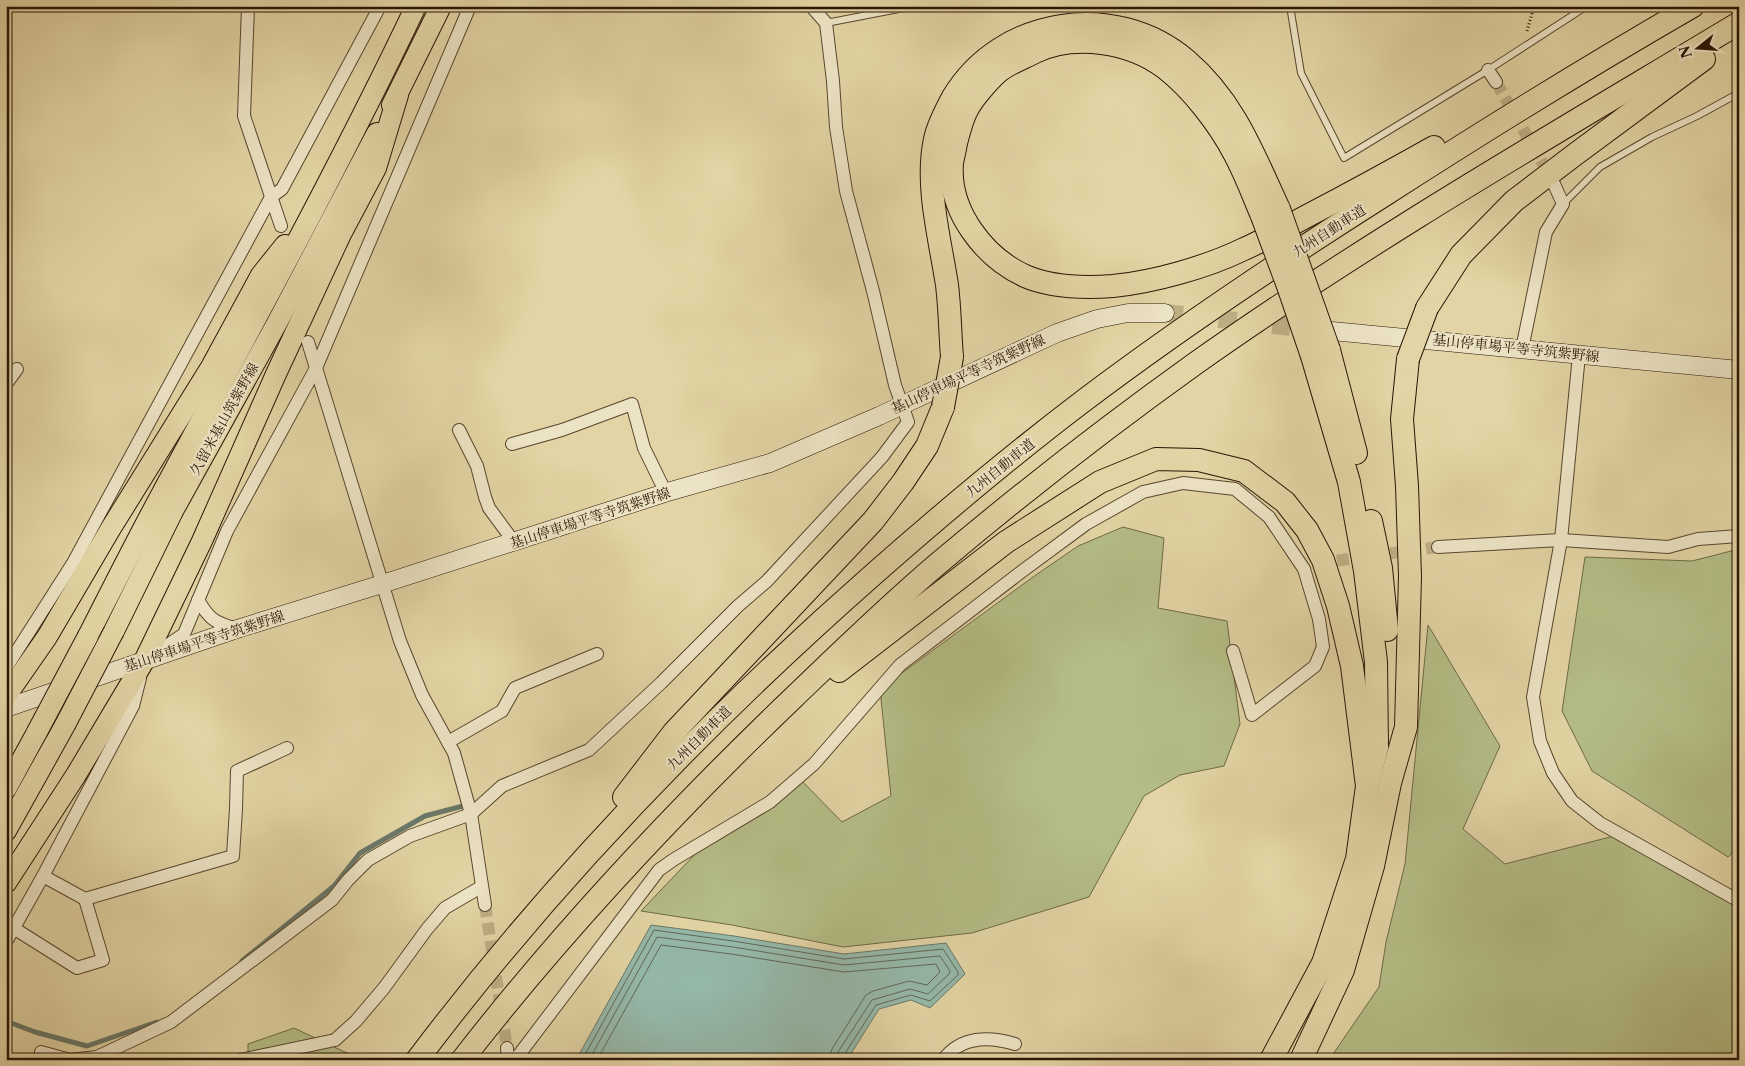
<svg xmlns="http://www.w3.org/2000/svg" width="1745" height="1066" font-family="'Libre Caslon Text','Noto Serif JP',serif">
<rect width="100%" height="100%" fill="#e2d4a4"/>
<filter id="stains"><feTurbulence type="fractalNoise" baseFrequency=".004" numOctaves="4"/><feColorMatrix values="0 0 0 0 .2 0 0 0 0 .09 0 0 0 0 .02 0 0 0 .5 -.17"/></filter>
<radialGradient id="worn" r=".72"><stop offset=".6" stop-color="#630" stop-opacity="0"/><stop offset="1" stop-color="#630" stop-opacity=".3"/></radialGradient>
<g fill="#b4bc85" stroke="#6f6945">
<path d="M1123,527L1164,538L1158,608L1227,621L1240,724L1224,766L1180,775L1144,796L1089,897L972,933L843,947L732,925L641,911L700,849L801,780L842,822L891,796L880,689L1033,577L1078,546Z"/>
<path d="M1739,549V847L1728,857L1592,771L1562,711L1585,557L1692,561Z"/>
<path d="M1428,625L1500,746L1463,829L1505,864L1614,836L1739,908V1060H1329L1379,987L1386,942L1405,864Z"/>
<path d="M294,1028L349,1054L346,1060H248V1044Z"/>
</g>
<path fill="#95b8a9" stroke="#6a7767" d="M651,925L734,936L844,954L946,943L965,974L930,1008L911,1000L879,1009L847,1060H576Z"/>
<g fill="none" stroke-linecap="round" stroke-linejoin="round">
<g stroke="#606757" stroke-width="1">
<path d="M582,1060L654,930L733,941L844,959L943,949L958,972V975L930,1001L911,995L876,1005L844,1055L843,1060"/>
<path d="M589,1060L657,937L733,947L844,965L940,956L950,971L949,974L928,994L910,989L872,1000L838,1052L837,1060"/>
<path d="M597,1060L661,945L731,954L844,972L936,964L940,972L927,985L909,981L873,991L866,995L832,1049L829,1060"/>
</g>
<g stroke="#6a7767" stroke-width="5">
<path d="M242,961L334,886L360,853L425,816L463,806"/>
<path d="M6,1021L35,1032L87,1046L157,1022"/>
</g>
<g stroke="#bdae84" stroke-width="12" stroke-dasharray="12 6" stroke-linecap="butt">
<path d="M1496,82L1551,178"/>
<path d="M1319,563L1438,547"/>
<path d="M485,905L507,1048"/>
</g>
<path stroke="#bdae84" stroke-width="18" stroke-dasharray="18 9" stroke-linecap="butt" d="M1165,313L1293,327"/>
<defs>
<g id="lane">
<path d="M1290,6L1301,73L1344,158L1488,70L1587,6"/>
<path d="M826,23L914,6"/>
<path d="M1563,204L1600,167L1652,137L1697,116L1739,93"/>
</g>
<g id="street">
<path d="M248,6L244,116L281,226"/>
<path d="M1488,70L1496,82"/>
<path d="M308,342L400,641L422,695L454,753L471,814L485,905"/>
<path d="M1522,349L1546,232L1563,204L1554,184"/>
<path d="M1579,355L1561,540L1533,697L1540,741L1553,773L1572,801L1600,823L1739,901"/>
<path d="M6,384L17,369"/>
<path d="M459,430L477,466L485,497L489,508L514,542"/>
<path d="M512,444L562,430L632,404L644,448L666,493"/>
<path d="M1438,547L1561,540L1668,547L1698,539L1739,536"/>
<path d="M198,600C210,620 214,622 237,629"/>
<path d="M159,651L184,634L227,531L316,368L470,6"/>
<path d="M6,668L73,563L271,197L282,189L380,6"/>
<path d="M448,742L502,711L515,688L597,654"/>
<path d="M43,876L85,899L233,856L236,809L237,771L287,748"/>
<path d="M15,929L77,968L103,960L85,899"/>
<path d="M6,942L43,876L133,706L140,678"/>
<path d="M507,1048L508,1060"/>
<path d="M41,1052L70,1060"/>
<path d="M70,1060L97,1057L171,1022L332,900L348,880L368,860L410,836L471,814L502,786L589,750L661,683L738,606L767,581L882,457L908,422L895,385L873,291L846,191L836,127L833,81L826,23L811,6"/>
<path d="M240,1060L335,1040L356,1021L384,988L427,929L445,908L481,887"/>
<path d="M515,1060L659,870L673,860L770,802L814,764L900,665L1021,572L1086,524L1143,492L1183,483L1235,489L1269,517L1304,569L1319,619L1323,647L1315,666L1252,715L1233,651"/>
<path d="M943,1060C961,1036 989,1036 1015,1044"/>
</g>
<g id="secondary">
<path d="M1311,329L1739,370"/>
<path d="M6,708L237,629L382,584L671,491L770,463L879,416L1057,333L1097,319L1128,313H1165"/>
</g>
<g id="primary">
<path d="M392,105L441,6"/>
<path d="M114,631L173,511L277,323L377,133"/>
<path d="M88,636C112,589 136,541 161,495C248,333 337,172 416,6"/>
<path d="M6,696L47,637L111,528L211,367L261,275L285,245"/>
<path d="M6,789L37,732"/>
<path d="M6,831L65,725"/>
<path d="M6,883L76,775L144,661L202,541L276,374L341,234L376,168L398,95"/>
</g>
<g id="highway">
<path d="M1262,216C1253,195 1245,173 1234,153C1219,124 1191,88 1165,68C1130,42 1075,33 1035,52C1024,58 1009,63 998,72C989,80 974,97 968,108C962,118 959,132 956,143C955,150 953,157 952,163C948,211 984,257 1025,276C1052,288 1085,288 1113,286C1154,282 1207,267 1244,249C1267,239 1288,226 1309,215C1351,193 1393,170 1434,147"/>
<path d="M1427,308L1461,255L1514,201L1573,156L1704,59"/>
<path d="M1329,350L1356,453"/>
<path d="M952,357C950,333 950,309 947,285C940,239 925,185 935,139C938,125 946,110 953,97C1001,17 1115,0 1186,60C1234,101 1253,153 1279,209"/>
<path d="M1371,521L1381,568L1387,630"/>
<path d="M839,671L1006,542L1100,482L1156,459L1199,460L1244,471L1285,502L1307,530L1323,560L1338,606L1352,666L1367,786"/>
<path d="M624,797L674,732L873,521L903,482L927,446L943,407"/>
<path d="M417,1060C552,881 708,720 875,573C942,514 1011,456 1082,402C1180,328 1282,260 1386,194C1487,129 1589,66 1693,6"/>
<path d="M462,1060C563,930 675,811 793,698C841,652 889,605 940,562C1022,493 1108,426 1196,363C1370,240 1556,133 1739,23"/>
<path d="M1271,1060L1323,963L1357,859L1367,786L1377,748L1376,662L1365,571L1349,482L1312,356"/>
<path d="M1301,1060L1343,970L1373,866L1390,783L1406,727L1410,576L1407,486L1402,419L1408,359"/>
</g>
</defs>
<use href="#lane" stroke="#58462d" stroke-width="8"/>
<use href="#street" stroke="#58462d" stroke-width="14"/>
<use href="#secondary" stroke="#2a1605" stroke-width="19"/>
<use href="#primary" stroke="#2a1605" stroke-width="22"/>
<use href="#highway" stroke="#2a1605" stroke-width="24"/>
<path stroke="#2a1605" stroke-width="3" stroke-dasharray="1 2.5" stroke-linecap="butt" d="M1527,31L1534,6"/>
<use href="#lane" stroke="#ece3c4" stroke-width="6"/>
<use href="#street" stroke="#ece3c4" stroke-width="12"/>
<use href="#secondary" stroke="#ece3c4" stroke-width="18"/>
<use href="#primary" stroke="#e2d4a4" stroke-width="20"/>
<use href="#highway" stroke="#e2d4a4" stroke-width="22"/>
<defs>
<g id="primary-bridge">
<path d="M65,725L114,631"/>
<path d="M37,732L88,636"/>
</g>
<g id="highway-bridge">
<path d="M1279,209L1329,350"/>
<path d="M1262,216L1288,286L1312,356"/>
<path d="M1408,359L1427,308"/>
<path d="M943,407L952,357"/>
</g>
</defs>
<use href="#primary-bridge" stroke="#2a1605" stroke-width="22" stroke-linecap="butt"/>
<use href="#highway-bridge" stroke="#2a1605" stroke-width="24" stroke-linecap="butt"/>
<use href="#primary-bridge" stroke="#e2d4a4" stroke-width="20"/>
<use href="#highway-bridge" stroke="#e2d4a4" stroke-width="22"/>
</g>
<g text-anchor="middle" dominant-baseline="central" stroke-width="4" stroke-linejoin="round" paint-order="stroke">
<g font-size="14" fill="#2a1605" stroke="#ece3c4">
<text transform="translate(1329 231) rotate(-33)">九州自動車道</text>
<text transform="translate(1516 348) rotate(6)">基山停車場平等寺筑紫野線</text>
<text transform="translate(968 374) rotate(-25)">基山停車場平等寺筑紫野線</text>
<text transform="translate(224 419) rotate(-61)">久留米基山筑紫野線</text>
<text transform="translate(1000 468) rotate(-39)">九州自動車道</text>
<text transform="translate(590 518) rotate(-18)">基山停車場平等寺筑紫野線</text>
<text transform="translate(204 641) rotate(-18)">基山停車場平等寺筑紫野線</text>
<text transform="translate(699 738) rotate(-45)">九州自動車道</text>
</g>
</g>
<rect width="1745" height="1066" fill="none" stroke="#e2d4a4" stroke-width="25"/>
<rect x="8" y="8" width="1730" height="1051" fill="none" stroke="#2a1605" stroke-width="2.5"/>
<rect x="12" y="12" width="1720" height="1041" fill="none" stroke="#2a1605"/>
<g transform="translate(1698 48) rotate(253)" stroke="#ece3c4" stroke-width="4" paint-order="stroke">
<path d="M0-4L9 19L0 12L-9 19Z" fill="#2a1605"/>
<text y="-8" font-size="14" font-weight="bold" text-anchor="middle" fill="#2a1605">N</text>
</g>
<rect width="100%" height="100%" filter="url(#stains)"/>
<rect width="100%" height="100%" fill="url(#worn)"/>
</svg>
